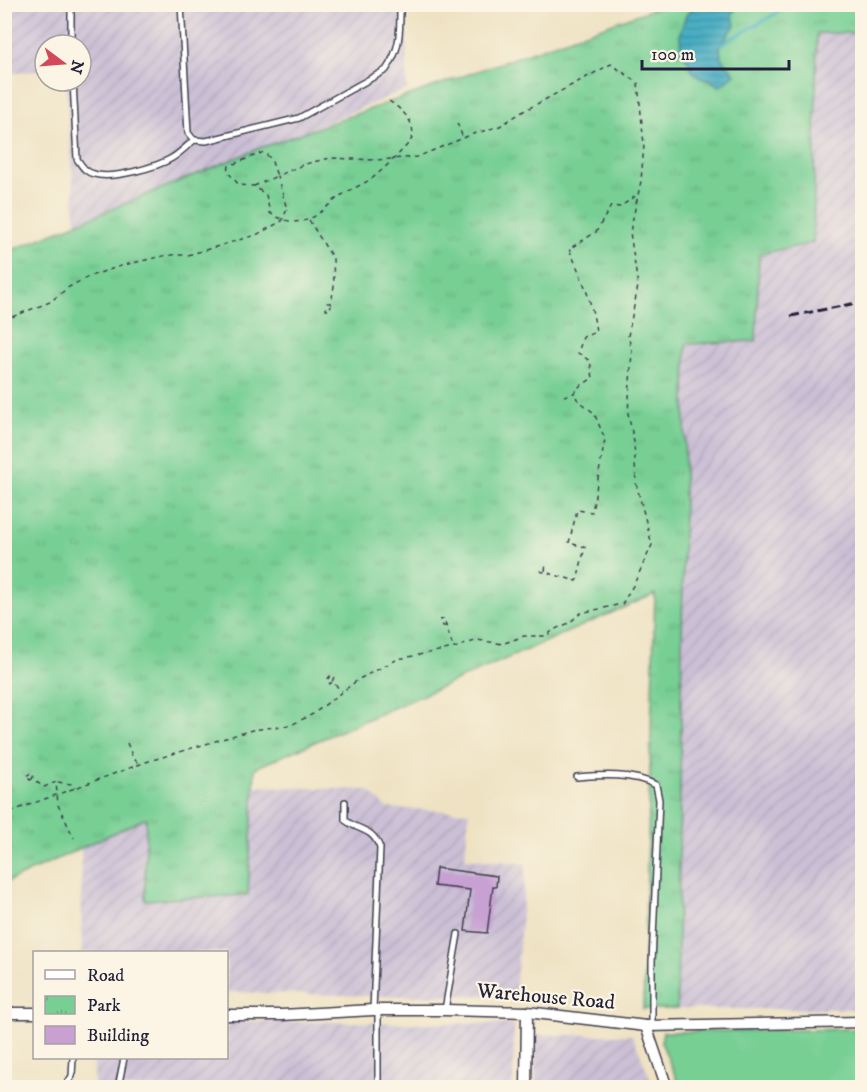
<svg xmlns="http://www.w3.org/2000/svg" width="867" height="1092" font-family="'IM FELL DW Pica',serif">
<defs>
<pattern id="industrial-furrows" width="10" height="10" patternUnits="userSpaceOnUse" patternTransform="scale(1.5)"><rect width="10" height="10" fill="#cbbfd5"/><path d="M-1 1l2-2M0 10L10 0M9 11l2-2" fill="none" stroke="#aea4b8"/></pattern>
<pattern id="park-tufts" width="24" height="20" patternUnits="userSpaceOnUse" patternTransform="scale(1.5)"><rect width="24" height="20" fill="#77cf94"/><path d="M3 7l-1-3M5 7V3M7 7l1-3M15 17l-1-3M17 17v-4M19 17l1-3" fill="none" stroke="#67b180"/></pattern>
<pattern id="water-rules" width="6" height="5" patternUnits="userSpaceOnUse" patternTransform="scale(1.5)"><rect width="6" height="5" fill="#43acc2"/><path d="M0 2.5h6" fill="none" stroke="#388c9f"/></pattern>
</defs>
<rect width="100%" height="100%" fill="#fcf5e5"/>
<filter id="ink" filterUnits="userSpaceOnUse"><feTurbulence type="fractalNoise" baseFrequency=".0167" numOctaves="2"/><feDisplacementMap in="SourceGraphic" scale="12" xChannelSelector="R" yChannelSelector="G"/><feConvolveMatrix kernelMatrix="1 2 1 2 8 2 1 2 1" color-interpolation-filters="sRGB"/></filter>
<filter id="wash" filterUnits="userSpaceOnUse"><feTurbulence type="fractalNoise" baseFrequency=".008" numOctaves="4" result="noise"/><feDisplacementMap in="SourceGraphic" scale="24" xChannelSelector="R" yChannelSelector="G"/><feGaussianBlur stdDeviation="1.35" result="paint"/><feColorMatrix in="noise" values="0 0 0 0 0 0 0 0 0 0 0 0 0 0 0 0 0 1.4 0 .05"/><feComposite in="paint" operator="in"/></filter>
<g filter="url(#wash)">
<rect width="100%" height="100%" fill="#eee2c2"/>
<g fill="url(#industrial-furrows)">
<path d="M4,5H407V89L76,226L66,81H81V45H45V70L5,74Z"/>
<path d="M817,33H862V1009H677L686,344L756,341L759,253L813,243Z"/>
<path d="M254,786L368,790L387,808L469,812L465,858L526,864L515,995L378,996L227,992L226,952H82L81,848L146,818L145,900L248,896Z"/>
<path d="M227,1021L514,1024L513,1087L94,1088V1058H226Z"/>
<path d="M536,1035H632L654,1087H535Z"/>
</g>
<path fill="#77cf94" stroke="#4c7868" stroke-width="1.5" d="M862,1029V1087H680L661,1042L663,1032Z"/>
<path fill="url(#park-tufts)" stroke="#4c7868" stroke-width="1.5" d="M664,5H862V33H817L813,243L759,254L756,341L686,344L677,1009H643L655,594L255,768L248,895L145,900L146,818L5,883V253L260,148Z"/>
<path fill="url(#water-rules)" stroke="#32677e" stroke-width="1.5" d="M697,5H730L735,10L732,14L735,25L720,47L721,58L735,74L720,86L708,79L700,78L692,71L689,62L681,52L680,33L686,15Z"/>
<g fill="none" stroke-linecap="round" stroke-linejoin="round">
<path stroke="#43acc2" stroke-width="3" d="M722,44L793,4"/>
</g>
<g id="blocks">
<path fill="#c8a1d2" d="M436,868L497,876L496,887H493L487,933L465,931L470,890L434,886Z"/>
</g>
</g>
<g filter="url(#ink)">
<use href="#blocks" fill-opacity="0" stroke="#413f4f" stroke-width="1.5"/>
<g fill="none" stroke-linecap="round" stroke-linejoin="round">
<defs>
<g id="lane">
<path d="M181,4L188,133L194,140"/>
<path d="M71,45V4"/>
<path d="M73,81L77,159C82,166 85,172 94,174C111,180 157,167 172,158C180,153 187,146 194,140L206,141L299,118L386,70C401,49 400,30 400,4"/>
<path d="M577,777C603,775 632,773 656,785L659,800L652,962V1026"/>
<path d="M345,802V820C360,832 372,827 380,848L373,1010"/>
<path d="M445,1010L458,934"/>
<path d="M28,1088L65,1087L72,1076L73,1058"/>
<path d="M118,1088L124,1058"/>
<path d="M378,1088V1010"/>
</g>
<g id="street">
<path d="M4,1013H34"/>
<path d="M226,1015H282L373,1010H445L527,1012L646,1026L862,1022"/>
<path d="M646,1026L667,1088"/>
<path d="M526,1088L527,1012"/>
</g>
</defs>
<use href="#lane" stroke="#413f4f" stroke-width="8"/>
<use href="#street" stroke="#413f4f" stroke-width="13"/>
<g stroke="#413f4f" stroke-width="1.5" stroke-dasharray="4.5 4.5" stroke-linecap="butt">
<path d="M457,123L463,138"/>
<path d="M254,186L277,176L271,159L264,152L229,166L227,171L239,185L254,186L266,195L270,213C281,220 295,225 309,219C321,214 331,202 342,195C351,189 362,185 371,179C377,176 411,143 412,138C416,121 401,109 389,101"/>
<path d="M309,220L333,259L334,286L330,310H326L327,303H331"/>
<path d="M4,320L50,302L69,287L90,276L124,265L168,255H188L256,235L282,221L287,209L277,176L305,164L330,158L376,160L417,157L473,134L500,126L522,112L611,64L638,83L644,145L641,181L630,232L638,286L628,336L632,351L628,413L634,442L636,483L652,545L634,584L622,604L581,613L569,623L553,630L547,636H524L502,644L478,640L454,648L398,659L359,679L313,714L291,725L252,730L146,762L4,814"/>
<path d="M564,396L574,393L577,388L593,378L590,361L578,353L583,337L596,332C592,300 582,278 569,249L596,232L611,206L620,207L637,195"/>
<path d="M540,571L577,581L585,547L569,543L577,510L592,512L605,439L594,413L577,399L575,394"/>
<path d="M545,571L546,563"/>
<path d="M446,626H443L440,620L444,619L453,647"/>
<path d="M332,682L330,684L327,680L331,675L334,677L332,682L342,691"/>
<path d="M127,743L133,758L139,764"/>
<path d="M32,779L30,780L26,776L31,773L34,775L32,779L44,787L56,782L58,805L74,838"/>
<path d="M58,782L71,784L75,788"/>
</g>
<use href="#lane" stroke="#fff" stroke-width="5"/>
<use href="#street" stroke="#fff" stroke-width="10"/>
<path stroke="#22223b" stroke-width="3" stroke-dasharray="9 4.5" stroke-linecap="butt" d="M791,316L862,302"/>
</g>
</g>
<g text-anchor="middle" dominant-baseline="central" stroke-width="4.5" stroke-linejoin="round" paint-order="stroke">
<g font-size="21" fill="#22223b" stroke="#fcf5e5">
<text transform="translate(546 997) rotate(5)">Warehouse Road</text>
</g>
</g>
<rect width="867" height="1092" fill="none" stroke="#fcf5e5" stroke-width="24"/>
<rect x="33" y="951" width="195" height="108" fill="#fcf5e5" stroke="#a5a1a1" stroke-width="1.5"/>
<rect x="45" y="970" width="30" height="9" fill="#ffffff" stroke="#a5a1a1" stroke-width="1.5"/>
<text x="87" y="981" font-size="18" fill="#22223b">Road</text>
<rect x="45" y="996" width="30" height="18" fill="url(#park-tufts)" stroke="#a5a1a1" stroke-width="1.5"/>
<text x="87" y="1011" font-size="18" fill="#22223b">Park</text>
<rect x="45" y="1026" width="30" height="18" fill="#c8a1d2" stroke="#a5a1a1" stroke-width="1.5"/>
<text x="87" y="1041" font-size="18" fill="#22223b">Building</text>
<g transform="translate(63 63) rotate(106)"><circle r="28" fill="#fcf5e5" stroke="#a5a1a1" stroke-width="1.5"/>
<path d="M0-4.5L10 22L0 15L-10 22Z" fill="#d1495b"/>
<text y="-9" font-size="16" font-weight="bold" text-anchor="middle" fill="#22223b">N</text>
</g>
<path d="M642 60v9h147v-9" fill="none" stroke="#22223b" stroke-width="3"/>
<text x="651" y="60" font-size="18" fill="#22223b" stroke="#fcf5e5" stroke-width="4.5" paint-order="stroke">100 m</text>
</svg>
